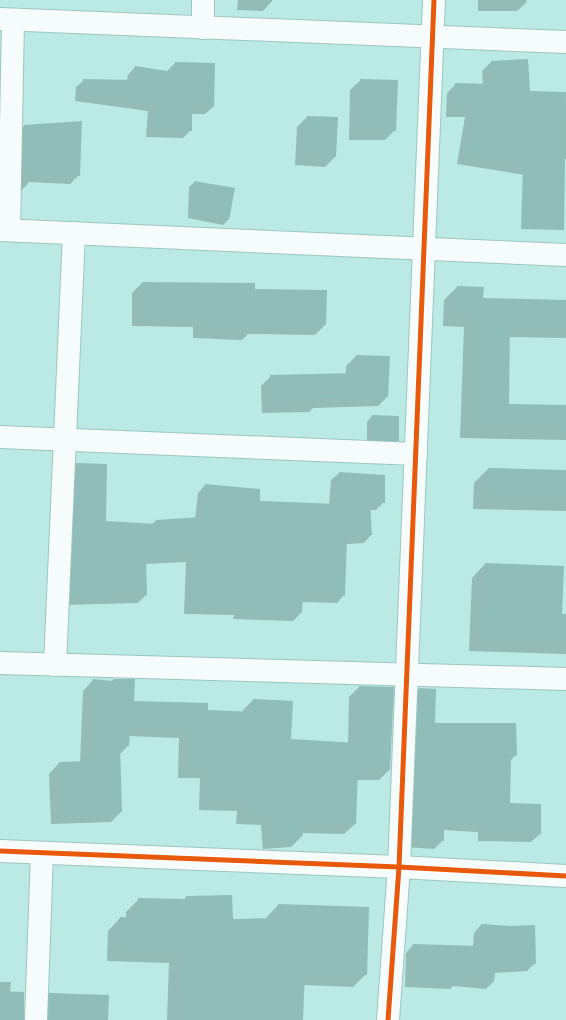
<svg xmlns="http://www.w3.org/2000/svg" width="566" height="1020" font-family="'Public Sans',sans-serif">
<rect width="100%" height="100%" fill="#baeae3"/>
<g fill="#0003">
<path d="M238,0H273L263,11L237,10Z"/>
<path d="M478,0H526L527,2L517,11H478Z"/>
<path d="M527,60L525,175L457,164L465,117H446L447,93L456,84L483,85L482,71L491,62Z"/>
<path d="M175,63L213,107L205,114H191V130L183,138L146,137L148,111L75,101L76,87L84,80L127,81L128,75L135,67L168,72V70Z"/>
<path d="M361,80L395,130L385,140H349L350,90Z"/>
<path d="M566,104V159H554L558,111Z"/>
<path d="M307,117L335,157L325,167L295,165L297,127Z"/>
<path d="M81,122L79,175L70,184L29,182L22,190L14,189L15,135L24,126Z"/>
<path d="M195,182L228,220L223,225L188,218L189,187Z"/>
<path d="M142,283L254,290L325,325L315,335L248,334L242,340L193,338V327L132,326V293Z"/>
<path d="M457,287L482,299L566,301V338L509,337L508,405L566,406V440L460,438L464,327L443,326L444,300Z"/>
<path d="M356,356L387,397L378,406L313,408L309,412L262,413L261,386L271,376L346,375V366Z"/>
<path d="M372,416L398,440L392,446L367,444V422Z"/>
<path d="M77,464L104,522L152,524L156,521L195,519L198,493L205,485L259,501L329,505L331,480L339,473L384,502L376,510H370L371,535L364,543L346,544L344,595L337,603L302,602L301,613L293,621L233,619L234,615L184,614L186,562L145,564L146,595L138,603L63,605L69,472Z"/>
<path d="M488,469L566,471V511L473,509L474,483Z"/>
<path d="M485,564L561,615H566V654L469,651L472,578Z"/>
<path d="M93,680L111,682L113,680L133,702L207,711L243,712V710L253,700L290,740L348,743L349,697L359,687L389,770L379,780H357L355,824L344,834L301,833L302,836L291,847L263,849L261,825L236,824L237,811L199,810L200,778H178L179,738L129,736L128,746L119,755L121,812L111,822L51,824L49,774L59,763L80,762L83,691Z"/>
<path d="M419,689L434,724L516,755L510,761L509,804L540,834L531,842L478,841V832L443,830V840L434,849L405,847L411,698Z"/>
<path d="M231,896L232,920L266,919V918L278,905L366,974L353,987L303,985L302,1020H167L169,963L107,961L108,931L120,918L126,919V912L139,899L183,900L186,897Z"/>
<path d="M481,925L535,963L527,971L494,973L493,982L486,989L453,986L450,989L405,987L406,953L413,945L473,947L474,933Z"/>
<path d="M0,982H11L10,992L23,1020H0Z"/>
<path d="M50,994L107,1020H35V1008Z"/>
</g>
<g fill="#90bdb8">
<path d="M528,59L530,91L566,92L564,230L521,229L523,164L465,155L473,109L454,108L455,83L492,84L491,61Z"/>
<path d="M175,62L215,63L214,107H192V131L154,130L155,103L82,93L83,79L133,80L135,66L174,72Z"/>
<path d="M360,79L398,80L396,131L358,130Z"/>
<path d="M307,116L338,117L336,157L304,155Z"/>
<path d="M82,121L80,176L23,173L24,125Z"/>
<path d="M194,181L235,188L229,220L193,214Z"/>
<path d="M142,282L255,283V289L327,290L326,325L254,324V330L203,328V318L141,316Z"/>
<path d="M457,286L484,287L483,298L566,300V325L510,324L509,404L566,405V428L472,425L476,315L455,314Z"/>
<path d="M356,355L390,356L388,397L319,398V403L271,404L270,375L355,373Z"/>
<path d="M372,415L399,416V441L372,440Z"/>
<path d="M76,463L107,464L106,521L156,524V520L202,517L205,484L260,489V501L336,504L339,472L385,475V503L370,502L372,535L347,537L345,596L303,594L302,613L241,612V608L191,606L193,554L146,558L147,595L70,597Z"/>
<path d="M488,468L566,470V496L487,494Z"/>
<path d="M485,563L564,566L562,614H566V641L481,638Z"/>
<path d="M93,679L113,681V679H135L134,701L208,703V710L252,712L253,699L293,701L291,739L357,743L359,686L394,687L390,770H358L356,824L301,822L303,836L273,839L271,815L246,814L247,801L209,800L210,768H188L189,728L130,726L129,746H120L122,812L61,814L59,762L90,761Z"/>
<path d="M419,688L436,689L435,723H516L517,756L511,755L510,803L541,804V834L486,833V824L444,822V841L413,839Z"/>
<path d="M232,895L233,919L278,918V904L369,907L367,975L305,972L303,1020H179L181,951L119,949L120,917L138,918V898L186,899V896Z"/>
<path d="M481,924L511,926L535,925L536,964L496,966L494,982L459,978V982L412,980L413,944L480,946Z"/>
<path d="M0,991L24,992V1020H0Z"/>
<path d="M49,993L109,995L108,1020H49Z"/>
</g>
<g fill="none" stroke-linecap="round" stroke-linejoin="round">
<defs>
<g id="minor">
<path d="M0,19L566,42"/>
<path d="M203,28V0"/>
<path d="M0,230L566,255"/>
<path d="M9,230L13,20"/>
<path d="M0,437L416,454"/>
<path d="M0,663L566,679"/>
<path d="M55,665L74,233"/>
<path d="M0,851L399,867L566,876"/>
<path d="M36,1020L42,853"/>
<path d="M388,1020L399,867L434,0"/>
</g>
</defs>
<use href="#minor" stroke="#9ec5c0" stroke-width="24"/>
<use href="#minor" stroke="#f5fcfb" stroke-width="22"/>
<defs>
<g id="cycleway">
<path d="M0,851L399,867L566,876"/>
<path d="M388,1020L399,867L434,0"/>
</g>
</defs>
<use href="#cycleway" stroke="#fff" stroke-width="8"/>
<use href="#cycleway" stroke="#e8590c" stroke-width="5"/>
</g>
</svg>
